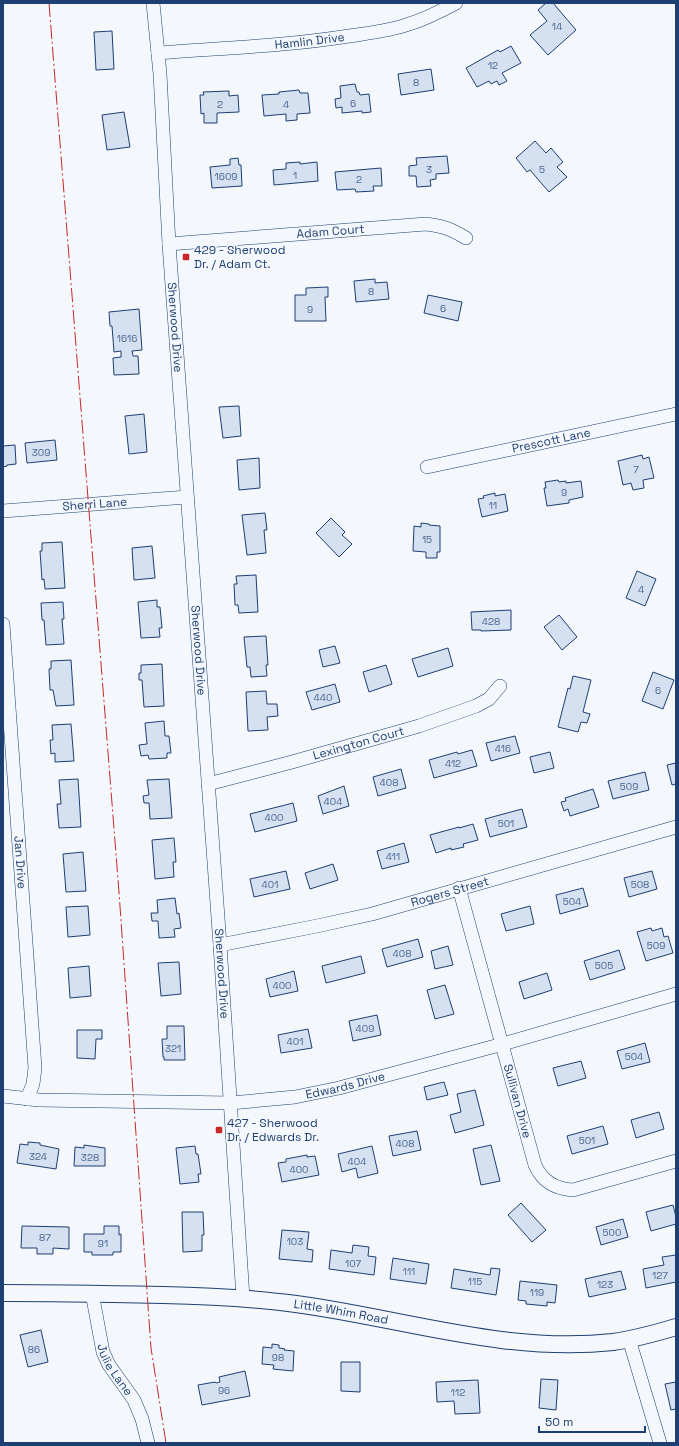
<svg xmlns="http://www.w3.org/2000/svg" width="679" height="1446" font-family="'Space Grotesk',sans-serif">
<rect width="100%" height="100%" fill="#f4f7fb"/>
<g fill="#d5e0f0" stroke="#1d3f73">
<path d="M546,3H553L576,30L548,55L530,35L547,21L538,10Z"/>
<path d="M112,31L114,69L96,70L94,32Z"/>
<path d="M511,46L521,63L502,73L507,81L499,85L497,81L491,84L489,81L477,87L466,68L498,50L500,52Z"/>
<path d="M431,69L434,90L401,95L398,74Z"/>
<path d="M355,84L357,92H359L360,95L369,94L371,112L362,113V111L342,113V107L336,108L335,99L341,98L340,86Z"/>
<path d="M299,90L300,93H308L310,113L297,114V120L286,121V114L264,116L262,95L279,94V92Z"/>
<path d="M229,91V96L238,95L239,112L217,113V123H204V113L201,114L200,95H204L203,92Z"/>
<path d="M124,112L130,147L107,150L102,115Z"/>
<path d="M535,141L546,153L551,148L563,162L557,167L567,177L549,192L530,170L527,172L516,158Z"/>
<path d="M447,156L449,173L436,174V179L430,180L431,186L417,187L416,176H409V166L417,165L416,158Z"/>
<path d="M238,158L239,165H241L242,186L212,188L210,167L230,165V159Z"/>
<path d="M300,162V164L317,162L318,181L274,185L273,170L286,169V163Z"/>
<path d="M381,168L382,186H373L374,191L356,192L355,189L337,190L335,172Z"/>
<path d="M375,279V283L387,282L389,299L356,302L354,281Z"/>
<path d="M328,287V297H325L326,321H295V295H306V288Z"/>
<path d="M428,295L462,302L458,321L424,313Z"/>
<path d="M139,309L142,350L132,351L133,356H138L139,374L114,375L113,358L121,357V351L114,352L112,326H110L109,312Z"/>
<path d="M239,406L241,436L223,438L219,407Z"/>
<path d="M144,414L147,452L129,454L125,416Z"/>
<path d="M55,440L57,460L27,463L25,443Z"/>
<path d="M15,445L16,464L7,465V466L3,467V446Z"/>
<path d="M642,455L643,459L649,457L654,478L643,480L644,488L633,490L631,483L623,485L618,461Z"/>
<path d="M259,458L260,488L239,490L237,460Z"/>
<path d="M558,480L559,482L566,481V483L581,481L583,497L569,500V503L547,506L544,488H546L545,482Z"/>
<path d="M495,493V496L505,494L508,511L482,517L478,499L484,498L483,496Z"/>
<path d="M265,513L267,530H264L266,553L247,555L242,515Z"/>
<path d="M331,518L345,532L342,535L352,544L339,557L316,533Z"/>
<path d="M421,523L429,524V525L440,526V552H437V558H426V552L413,551L414,526L421,527Z"/>
<path d="M62,542L65,588L45,589L44,579L42,580L40,551H42V543Z"/>
<path d="M152,546L155,578L134,580L132,548Z"/>
<path d="M637,571L656,579L645,606L626,598Z"/>
<path d="M256,575L258,612L239,613L238,605H235L234,584H237L236,576Z"/>
<path d="M157,600V607H160L162,628H159L160,637L141,638L138,602Z"/>
<path d="M63,602L64,619H62L64,644L46,645L44,620H42L41,603Z"/>
<path d="M511,610V630L481,631V630H472L471,612Z"/>
<path d="M559,615L577,637L562,650L544,627Z"/>
<path d="M266,636L268,665H266L267,676L251,677L250,667H247L244,637Z"/>
<path d="M335,646L340,663L323,667L319,650Z"/>
<path d="M448,648L453,666L418,677L412,659Z"/>
<path d="M71,660L74,705L56,706L53,690H50L49,669H51V661Z"/>
<path d="M162,664L164,706L144,707L142,680H139V673H141V665Z"/>
<path d="M386,665L392,684L369,692L363,672Z"/>
<path d="M653,672L674,680L663,709L642,701Z"/>
<path d="M573,676L591,680L583,712L590,714L587,723L581,722L578,732L558,727L568,688L570,689Z"/>
<path d="M335,684L340,702L312,710L306,692Z"/>
<path d="M266,691L267,704H277L278,716L267,717L268,730L248,731L246,692Z"/>
<path d="M164,721L165,736H169L171,753H167V758L149,759L148,755L141,756L139,745L147,744L145,723Z"/>
<path d="M71,724L74,761L55,762V753L51,754L50,740H53L52,725Z"/>
<path d="M515,736L520,753L491,761L486,743Z"/>
<path d="M472,750L477,766L434,778L429,760L457,752L458,754Z"/>
<path d="M550,752L554,768L534,773L530,757Z"/>
<path d="M676,763V784L672,785L667,765Z"/>
<path d="M401,769L406,788L378,796L373,777Z"/>
<path d="M645,772L649,790L613,799L608,781Z"/>
<path d="M78,779L81,827L59,828L57,804H61L59,780Z"/>
<path d="M169,779L172,818L150,819L149,803H144L143,796L149,795L147,780Z"/>
<path d="M344,786L349,806L323,814L318,796Z"/>
<path d="M593,789L599,807L570,816L568,809L564,811L561,802L566,801L565,798Z"/>
<path d="M293,803L297,821L255,832L250,814Z"/>
<path d="M522,809L527,827L490,837L485,819Z"/>
<path d="M473,824L478,840L463,844L464,847L451,850V848L436,853L430,835L459,827V828Z"/>
<path d="M174,838L176,862H173L174,877L155,879L152,840Z"/>
<path d="M404,843L409,862L382,869L377,851Z"/>
<path d="M83,852L86,891L66,892L63,854Z"/>
<path d="M333,864L338,880L310,889L305,873Z"/>
<path d="M286,871L290,889L254,897L250,879Z"/>
<path d="M652,871L657,889L629,897L624,878Z"/>
<path d="M583,888L588,906L560,914L556,895Z"/>
<path d="M175,898L177,914L179,913L181,928L174,929L175,937L159,938L158,921H152L151,913H158L157,900Z"/>
<path d="M88,906L90,935L68,937L66,907Z"/>
<path d="M530,906L534,924L506,931L501,914Z"/>
<path d="M651,928L652,931L662,928L664,937L668,936L673,953L646,961L637,932Z"/>
<path d="M418,939L423,957L387,967L382,949Z"/>
<path d="M448,946L453,965L435,969L431,951Z"/>
<path d="M619,950L625,969L590,980L584,961Z"/>
<path d="M361,956L365,973L326,983L322,966Z"/>
<path d="M179,962L181,994L161,996L158,963Z"/>
<path d="M89,966L91,996L70,998L68,968Z"/>
<path d="M294,971L298,991L270,997L266,979Z"/>
<path d="M547,973L552,990L524,999L519,982Z"/>
<path d="M445,985L454,1014L435,1019L427,990Z"/>
<path d="M377,1015L381,1035L353,1041L349,1021Z"/>
<path d="M167,1026H184L185,1060H164V1057H163L162,1039H167Z"/>
<path d="M308,1029L312,1048L281,1053L278,1035Z"/>
<path d="M77,1030H102V1039H96L95,1059L77,1058Z"/>
<path d="M645,1043L650,1062L622,1069L617,1051Z"/>
<path d="M581,1061L586,1078L558,1086L553,1068Z"/>
<path d="M444,1082L448,1095L427,1100L424,1087Z"/>
<path d="M475,1090L484,1125L455,1133L450,1115L461,1112L457,1094Z"/>
<path d="M659,1112L664,1129L636,1138L631,1120Z"/>
<path d="M603,1126L608,1144L572,1154L567,1136Z"/>
<path d="M417,1131L421,1150L393,1156L389,1136Z"/>
<path d="M28,1142L40,1143V1145L59,1149L56,1169L17,1163L20,1144L28,1145Z"/>
<path d="M84,1145L105,1148V1166H74L75,1147L84,1148Z"/>
<path d="M491,1145L500,1181L481,1185L473,1149Z"/>
<path d="M195,1146L196,1154H198L201,1174H198L199,1182L180,1184L176,1148Z"/>
<path d="M372,1146L378,1173L358,1178L356,1168L342,1172L338,1154Z"/>
<path d="M307,1155V1157L315,1156L319,1175L282,1182L278,1163L286,1162V1159Z"/>
<path d="M521,1203L546,1230L532,1242L508,1215Z"/>
<path d="M673,1205L676,1217V1224L651,1231L646,1212Z"/>
<path d="M182,1212H203L204,1235H202V1251L183,1252Z"/>
<path d="M623,1219L628,1237L601,1245L596,1227Z"/>
<path d="M22,1226L69,1227V1249L53,1248V1254H37V1248H21Z"/>
<path d="M104,1226H119V1235L121,1234V1252H113V1255H92V1252H84V1234H104Z"/>
<path d="M282,1230L309,1232L307,1249L313,1250L312,1262L279,1259Z"/>
<path d="M353,1245L369,1247L368,1256L376,1257L374,1275L329,1269L331,1250L352,1253Z"/>
<path d="M676,1255V1282L646,1288L643,1269L664,1265L662,1257Z"/>
<path d="M393,1258L429,1264L426,1284L390,1279Z"/>
<path d="M491,1268L500,1269L496,1295L451,1288L454,1269L490,1275Z"/>
<path d="M621,1271L626,1289L589,1297L585,1279Z"/>
<path d="M520,1281L557,1285L555,1303L547,1302V1306L526,1304V1301L518,1300Z"/>
<path d="M41,1330L48,1362L28,1367L20,1335Z"/>
<path d="M272,1344L279,1345V1348L285,1349L284,1350L294,1351L293,1371L273,1369L274,1365L262,1364L263,1347L272,1348Z"/>
<path d="M341,1362H360V1392L341,1391Z"/>
<path d="M245,1371L250,1396L202,1405L198,1385L215,1382L216,1383L220,1382L219,1377Z"/>
<path d="M541,1379L558,1380L556,1410L539,1408Z"/>
<path d="M478,1380L480,1413L455,1414L454,1401L437,1402L436,1382Z"/>
<path d="M676,1382V1409L671,1410L665,1384Z"/>
</g>
<g fill="none" stroke-linecap="round" stroke-linejoin="round">
<defs>
<g id="minor">
<path id="s1" d="M153,3L160,74L169,244L220,945L243,1298"/>
<path id="s2" d="M158,53C222,48 286,46 349,36C369,33 390,31 409,24C426,19 441,11 456,3"/>
<path id="s3" d="M169,244L426,224C443,226 451,229 466,238"/>
<path id="s4" d="M427,467L676,414"/>
<path id="s5" d="M3,511L187,497"/>
<path id="s6" d="M3,624L35,1068L33,1084L27,1099"/>
<path id="s7" d="M208,784L292,762L419,726L476,706L489,699L500,686"/>
<path id="s8" d="M459,888L535,1165C542,1181 555,1189 573,1190L676,1161"/>
<path id="s9" d="M220,945L317,926L372,914L676,827"/>
<path id="s10" d="M3,1096L39,1100L231,1103L295,1097L339,1088L503,1044L676,994"/>
<path id="s11" d="M92,1293L103,1352L109,1365L134,1400L142,1419L148,1443"/>
<path d="M629,1339L660,1443"/>
</g>
<g id="tertiary">
<path id="s12" d="M3,1293C56,1293 110,1294 163,1295C208,1296 252,1298 296,1304C401,1318 506,1354 613,1342C634,1339 656,1333 676,1327"/>
</g>
</defs>
<use href="#minor" stroke="#1d3f73" stroke-width="14"/>
<use href="#tertiary" stroke="#1d3f73" stroke-width="18"/>
<use href="#minor" stroke="#f4f7fb" stroke-width="13"/>
<use href="#tertiary" stroke="#f4f7fb" stroke-width="16"/>
<path stroke="#c62828" stroke-width="1" stroke-dasharray="14 3 2 3" stroke-linecap="butt" d="M49,3L119,892L151,1348L166,1443"/>
</g>
<g fill="#c62828" stroke="#f4f7fb" stroke-width="1.5">
<rect x="182" y="253" width="8" height="8" rx="2"/>
<rect x="215" y="1126" width="8" height="8" rx="2"/>
</g>
<g text-anchor="middle" dominant-baseline="central" stroke-width="3" stroke-linejoin="round" paint-order="stroke">
<g font-size="10" fill="#4b6792">
<text x="557" y="26">14</text>
<text x="493" y="65">12</text>
<text x="416" y="82">8</text>
<text x="353" y="103">6</text>
<text x="220" y="104">2</text>
<text x="286" y="104">4</text>
<text x="429" y="169">3</text>
<text x="542" y="169">5</text>
<text x="295" y="175">1</text>
<text x="226" y="176">1609</text>
<text x="359" y="179">2</text>
<text x="371" y="291">8</text>
<text x="443" y="308">6</text>
<text x="310" y="309">9</text>
<text x="127" y="338">1616</text>
<text x="41" y="452">309</text>
<text x="636" y="469">7</text>
<text x="564" y="492">9</text>
<text x="493" y="505">11</text>
<text x="427" y="539">15</text>
<text x="641" y="589">4</text>
<text x="491" y="621">428</text>
<text x="658" y="690">6</text>
<text x="323" y="697">440</text>
<text x="503" y="748">416</text>
<text x="453" y="763">412</text>
<text x="389" y="782">408</text>
<text x="629" y="786">509</text>
<text x="333" y="801">404</text>
<text x="274" y="817">400</text>
<text x="506" y="823">501</text>
<text x="393" y="856">411</text>
<text x="270" y="884">401</text>
<text x="640" y="884">508</text>
<text x="572" y="901">504</text>
<text x="656" y="945">509</text>
<text x="402" y="953">408</text>
<text x="604" y="965">505</text>
<text x="282" y="985">400</text>
<text x="365" y="1028">409</text>
<text x="295" y="1041">401</text>
<text x="173" y="1048">321</text>
<text x="634" y="1056">504</text>
<text x="587" y="1140">501</text>
<text x="405" y="1143">408</text>
<text x="38" y="1156">324</text>
<text x="90" y="1157">328</text>
<text x="357" y="1161">404</text>
<text x="299" y="1169">400</text>
<text x="612" y="1232">500</text>
<text x="45" y="1237">87</text>
<text x="295" y="1241">103</text>
<text x="103" y="1243">91</text>
<text x="353" y="1263">107</text>
<text x="409" y="1271">111</text>
<text x="660" y="1275">127</text>
<text x="475" y="1281">115</text>
<text x="605" y="1284">123</text>
<text x="537" y="1292">119</text>
<text x="34" y="1349">86</text>
<text x="278" y="1357">98</text>
<text x="224" y="1390">96</text>
<text x="458" y="1392">112</text>
</g>
<g font-size="12" fill="#1d3f73" stroke="#f4f7fb">
<text stroke="none"><textPath href="#s2" startOffset="152">Hamlin Drive</textPath></text>
<text stroke="none"><textPath href="#s3" startOffset="162">Adam Court</textPath></text>
<text stroke="none"><textPath href="#s1" startOffset="325">Sherwood Drive</textPath></text>
<text stroke="none"><textPath href="#s4" startOffset="127">Prescott Lane</textPath></text>
<text stroke="none"><textPath href="#s5" startOffset="92">Sherri Lane</textPath></text>
<text stroke="none"><textPath href="#s1" startOffset="649">Sherwood Drive</textPath></text>
<text stroke="none"><textPath href="#s7" startOffset="156">Lexington Court</textPath></text>
<text stroke="none"><textPath href="#s6" startOffset="239">Jan Drive</textPath></text>
<text stroke="none"><textPath href="#s9" startOffset="236">Rogers Street</textPath></text>
<text stroke="none"><textPath href="#s1" startOffset="973">Sherwood Drive</textPath></text>
<text stroke="none"><textPath href="#s10" startOffset="344">Edwards Drive</textPath></text>
<text stroke="none"><textPath href="#s8" startOffset="221">Sullivan Drive</textPath></text>
<text stroke="none"><textPath href="#s12" startOffset="339">Little Whim Road</textPath></text>
<text stroke="none"><textPath href="#s11" startOffset="81">Julie Lane</textPath></text>
</g>
<g font-size="12" fill="#1d3f73" stroke="#f4f7fb" text-anchor="start">
<text x="194" y="250">429 - Sherwood<tspan x="194" dy="14">Dr. / Adam Ct.</tspan></text>
<text x="227" y="1123">427 - Sherwood<tspan x="227" dy="14">Dr. / Edwards Dr.</tspan></text>
</g>
</g>
<rect width="679" height="1446" fill="none" stroke="#1d3f73" stroke-width="8"/>
<path d="M539 1426v6h106v-6" fill="none" stroke="#1d3f73" stroke-width="2"/>
<text x="545" y="1426" font-size="12" fill="#1d3f73" stroke="#f4f7fb" stroke-width="3" paint-order="stroke">50 m</text>
</svg>
